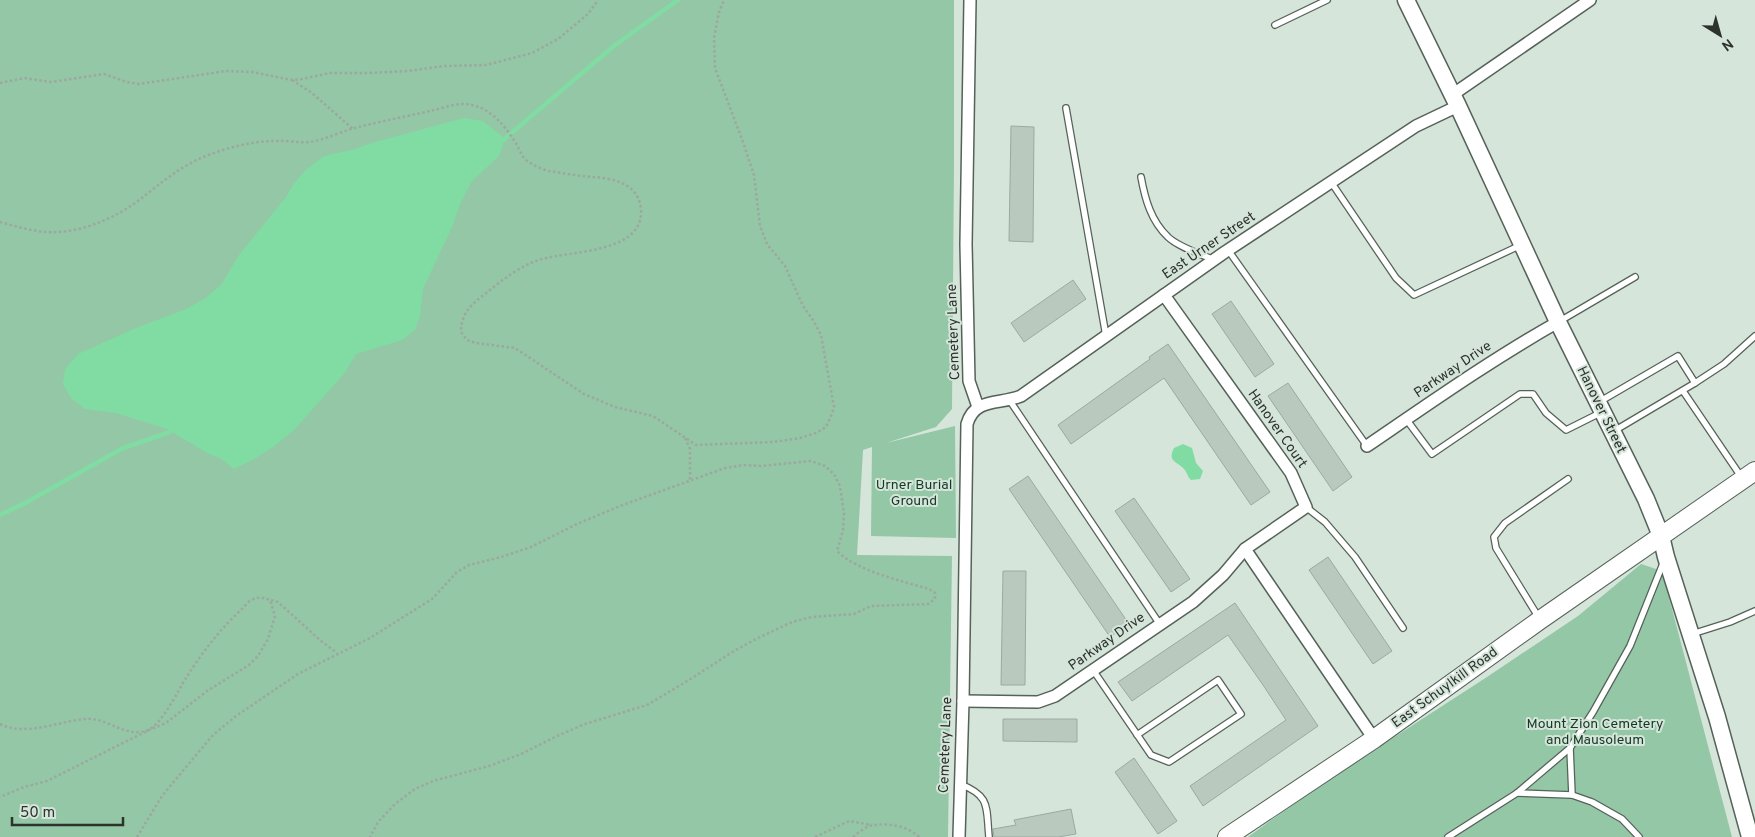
<svg xmlns="http://www.w3.org/2000/svg" width="1755" height="837" font-family="Overpass,sans-serif">
<rect width="100%" height="100%" fill="#d5e5da"/>
<g fill="#93c7a5">
<path d="M0,0H954V165L952,409L936,427L886,443L955,426L956,538L871,536L872,447L863,450L857,555L952,556L948,837H0Z"/>
<path d="M1641,564L1662,571L1732,837H1248L1311,791L1487,677L1578,616Z"/>
</g>
<g fill="#81dca3">
<path d="M464,118L483,121L505,139L499,156L472,181L460,204L452,227L423,289L420,316L415,330L402,340L356,354L344,374L294,430L273,447L254,459L234,469L220,458L209,454L167,429L116,413L85,409L71,398L63,384L65,369L78,354L136,328L186,309L204,299L221,285L239,255L286,197L295,182L307,169L324,156L352,150L375,142Z"/>
<path d="M1183,444L1192,448L1196,463L1203,471L1200,479L1191,480C1187,476 1187,472 1184,469C1177,461 1167,462 1174,448Z"/>
</g>
<g fill="none" stroke-linecap="round" stroke-linejoin="round">
<g stroke="#81dca3" stroke-width="4.5">
<path d="M502,141L615,45L678,0"/>
<path d="M0,515L27,502L123,448L170,432L174,429"/>
</g>
</g>
<g fill="#bac9be" stroke="#9baaa0">
<path d="M1011,126L1034,127L1033,242L1009,241Z"/>
<path d="M1073,280L1086,299L1024,342L1011,323Z"/>
<path d="M1231,301L1274,364L1255,377L1212,314Z"/>
<path d="M1168,344L1270,492L1251,505L1164,378L1071,444L1058,425L1150,359L1149,357Z"/>
<path d="M1288,383L1352,477L1333,491L1268,396Z"/>
<path d="M1028,476L1129,624L1110,637L1009,489Z"/>
<path d="M1134,498L1190,579L1171,592L1115,511Z"/>
<path d="M1328,557L1392,651L1373,664L1309,570Z"/>
<path d="M1003,571H1026L1025,685H1001Z"/>
<path d="M1235,603L1318,726L1203,806L1190,786L1286,720L1263,685L1228,635L1132,701L1118,682Z"/>
<path d="M1003,719H1077V742L1003,741Z"/>
<path d="M1134,758L1177,821L1158,834L1115,772Z"/>
<path d="M1071,809L1076,834L1058,837H994L993,829L1016,825L1014,820Z"/>
</g>
<g fill="none" stroke-linecap="round" stroke-linejoin="round">
<defs>
<g id="lane">
<path d="M1275,25L1327,0"/>
<path d="M1066,108L1106,336"/>
<path d="M1141,177C1145,199 1151,221 1168,237C1178,247 1201,254 1214,260"/>
<path d="M1331,182L1396,278L1414,295L1521,245"/>
<path d="M1228,250L1367,446"/>
<path d="M1560,321L1635,277"/>
<path d="M1695,383L1724,364L1755,336"/>
<path d="M1683,391L1742,478"/>
<path d="M1010,401L1159,623"/>
<path d="M1599,402L1678,356L1695,383L1614,431"/>
<path d="M1406,419L1432,454L1520,394H1533L1546,413L1566,430L1600,413"/>
<path d="M1306,507L1325,522L1355,557L1403,628"/>
<path d="M1539,618L1496,548L1494,537L1505,523L1568,479"/>
<path d="M1692,634L1730,622L1755,611"/>
<path d="M1093,670L1151,755L1169,762L1241,714L1218,680L1137,735"/>
<path d="M1570,748L1572,795L1592,802L1622,819L1639,837"/>
<path d="M960,784C991,796 986,807 989,837"/>
<path d="M1517,793L1572,795"/>
<path d="M1448,837L1517,793L1570,748L1593,712L1630,646L1664,561"/>
</g>
<g id="street">
<path d="M970,0L966,244L969,381L978,407"/>
<path d="M1452,95L1590,0"/>
<path d="M1164,295L1291,473L1306,507L1245,549L1374,739"/>
<path d="M1367,446C1430,403 1491,360 1558,322"/>
<path d="M963,701L1038,702L1055,696L1193,602L1223,575L1245,549"/>
<path d="M959,837L963,701L967,424C975,397 999,405 1021,396L1225,252L1416,126L1458,106"/>
</g>
<path id="secondary" d="M1406,0L1458,106L1558,322L1646,499L1661,536L1666,557L1717,717L1750,837"/>
<path id="primary" d="M1227,837L1374,739L1540,620L1755,471"/>
</defs>
<use href="#lane" stroke="#556259" stroke-width="8"/>
<use href="#street" stroke="#556259" stroke-width="14"/>
<use href="#secondary" stroke="#556259" stroke-width="19"/>
<use href="#primary" stroke="#556259" stroke-width="20"/>
<g stroke="#9ca89f" stroke-width="2.5" stroke-dasharray="2.5 2.5" stroke-linecap="butt">
<path d="M292,80L312,93L353,129"/>
<path d="M0,83L24,78L51,82L104,74L127,82L139,84L226,71L252,72L292,80L302,79L330,73H368L408,71L444,66L486,65L532,53L558,39L588,14L598,0"/>
<path d="M0,222C15,226 31,231 47,232C83,234 120,216 147,194C168,177 186,163 211,154C233,146 258,140 282,141C291,141 301,143 310,142C324,140 338,133 351,129C377,122 404,117 430,111C440,109 452,104 463,104C489,104 505,126 517,145C519,149 521,154 524,158C530,164 541,169 549,171C563,173 578,176 592,177C614,178 640,184 641,211C643,253 569,251 542,259C521,265 502,280 485,294C471,305 461,313 461,332L467,340L476,343L515,348L584,394L615,407L653,416L696,445L773,442L800,438L816,433L826,427L832,414L834,407L821,335L813,320L803,306L785,266L767,244L760,226L754,175L743,142L715,68L714,38L719,12L724,0"/>
<path d="M685,438L690,449V481"/>
<path d="M271,600L278,602L321,641L337,653"/>
<path d="M0,724C27,737 58,721 86,719C108,717 125,739 148,730C162,724 178,691 186,678C201,654 220,629 241,610C244,607 248,601 252,600C258,596 264,598 270,600L275,616L268,639L258,656L249,665L207,691L166,723L149,730L47,781L24,787L0,797"/>
<path d="M137,837L162,796L176,779L213,735L236,716L298,674L370,638L432,599L457,572L469,565L501,557L531,547L577,524L620,506L725,468L744,465L761,466L811,461L825,466L834,474L840,486L844,513L843,530L837,551C857,571 902,581 929,589L935,593V599L928,604L871,606L854,614L812,617L792,622L760,637L734,651L689,680L647,705L585,724L557,736L521,754L489,766L433,781L415,789L395,804L378,822L370,837"/>
<path d="M815,837L849,821L872,825"/>
<path d="M853,837C859,832 866,826 874,825C889,823 908,826 919,837"/>
</g>
<use href="#lane" stroke="#fff" stroke-width="5.5"/>
<use href="#street" stroke="#fff" stroke-width="11"/>
<use href="#secondary" stroke="#fff" stroke-width="16"/>
<use href="#primary" stroke="#fff" stroke-width="18"/>
</g>
<g text-anchor="middle" dominant-baseline="central" stroke-width="4" stroke-linejoin="round" paint-order="stroke">
<g font-size="14" fill="#2c322d" stroke="#d5e5da">
<text transform="translate(1209 246) rotate(-34)">East Urner Street</text>
<text transform="translate(954 332) rotate(-92)">Cemetery Lane</text>
<text transform="translate(1453 370) rotate(-34)">Parkway Drive</text>
<text transform="translate(1601 410) rotate(64)">Hanover Street</text>
<text transform="translate(1277 429) rotate(55)">Hanover Court</text>
<text transform="translate(1107 642) rotate(-35)">Parkway Drive</text>
<text transform="translate(1445 688) rotate(-36)">East Schuylkill Road</text>
<text transform="translate(946 745) rotate(-88)">Cemetery Lane</text>
</g>
<g font-size="14" fill="#123923" stroke="#d5e5da">
<text x="914" y="485">Urner Burial<tspan x="914" dy="16">Ground</tspan></text>
<text x="1595" y="724">Mount Zion Cemetery<tspan x="1595" dy="16">and Mausoleum</tspan></text>
</g>
</g>
<g transform="translate(1720 35) rotate(143)" stroke="#d5e5da" stroke-width="4" paint-order="stroke">
<path d="M0-4L9 19L0 12L-9 19Z" fill="#2c322d"/>
<text y="-8" font-size="14" font-weight="bold" text-anchor="middle" fill="#2c322d">N</text>
</g>
<path d="M12 817v8h111v-8" fill="none" stroke="#2c322d" stroke-width="2.5"/>
<text x="20" y="817" font-size="15" fill="#2c322d" stroke="#d5e5da" stroke-width="4" paint-order="stroke">50 m</text>
</svg>
